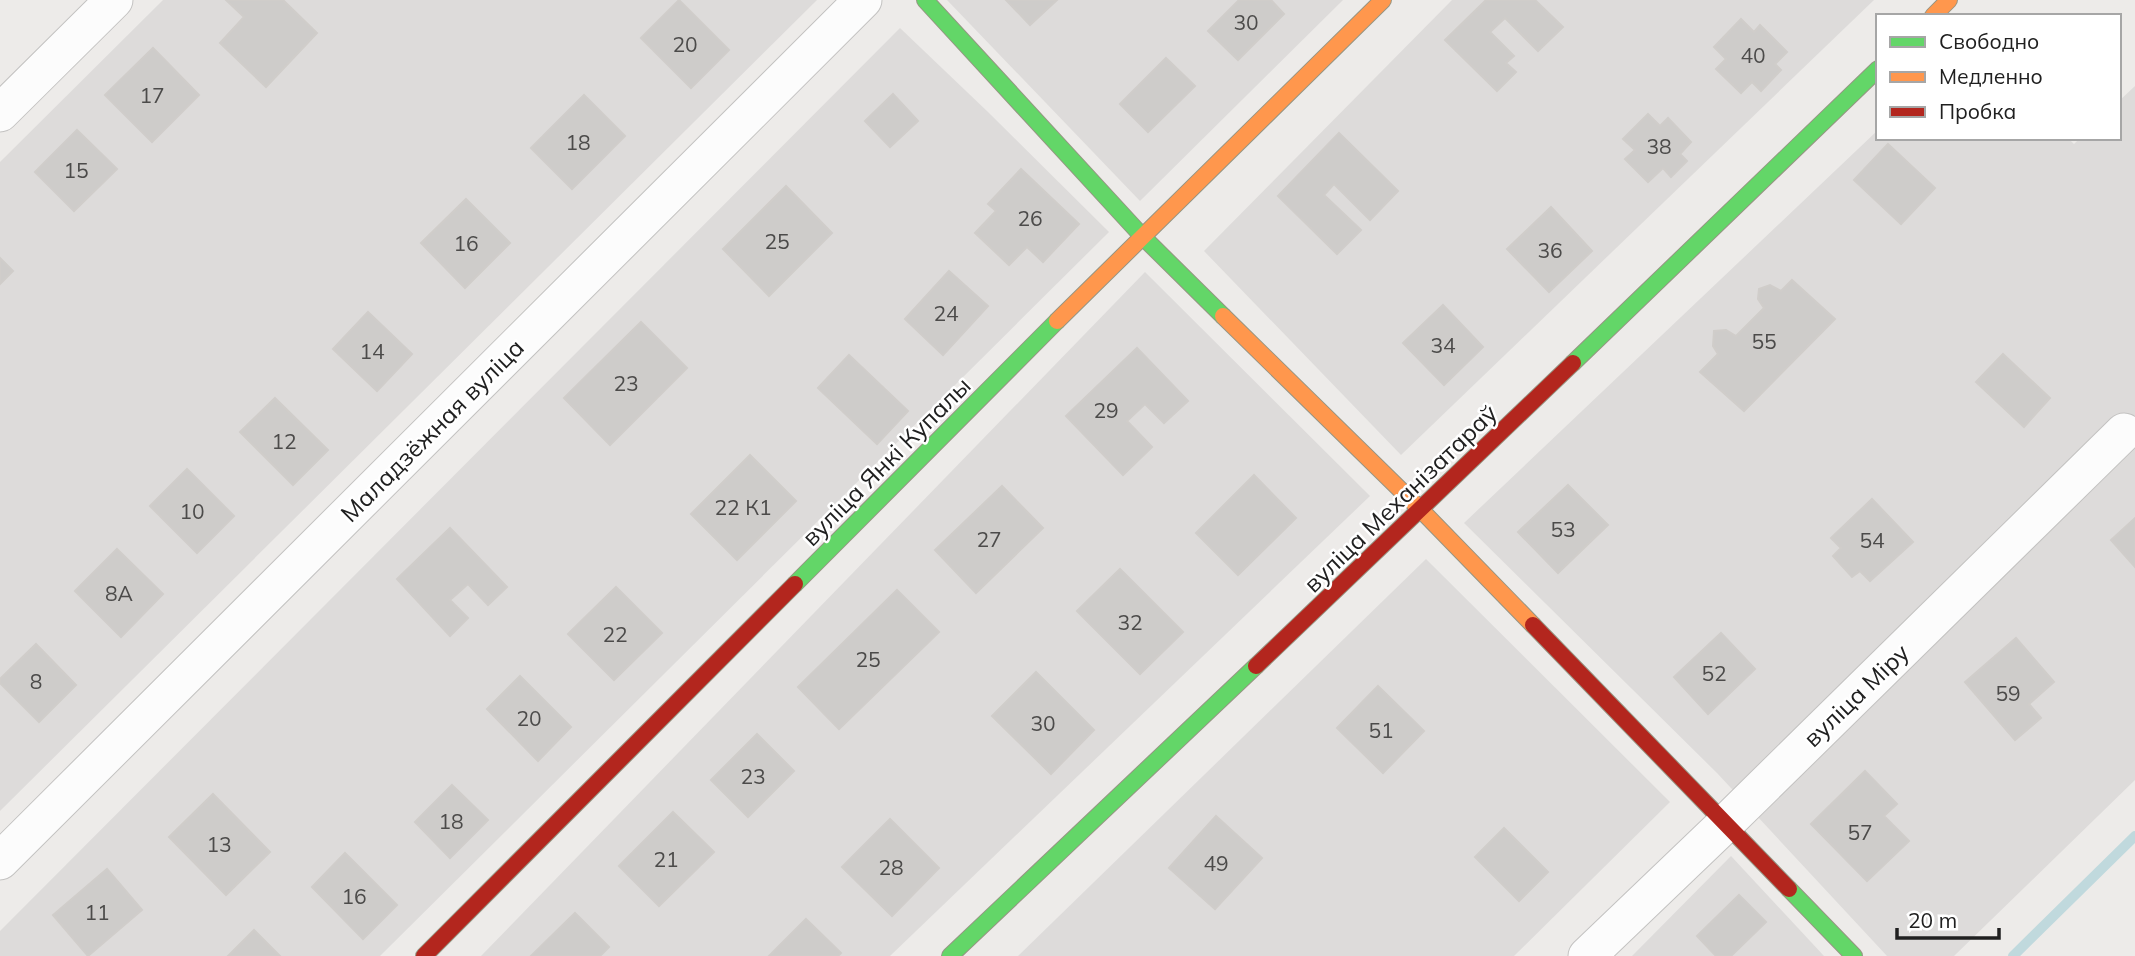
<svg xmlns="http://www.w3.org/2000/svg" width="2135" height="956" font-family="Mulish,sans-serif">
<rect width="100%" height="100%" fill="#edebe9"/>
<g fill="#dddbda">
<path d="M163,0H817L0,811V162Z"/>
<path d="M947,0H1343L1140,201Z"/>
<path d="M1452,0H1874L1401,455L1204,251Z"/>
<path d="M900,28L988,112L1109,232L380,956H0V931Z"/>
<path d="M2135,86V780L1954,956H1887L1717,773L1464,523L1878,130V138H2068L2074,144L2080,138H2119V101Z"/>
<path d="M1145,272L1370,496L890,956H481Z"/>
<path d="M1426,559L1670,802L1514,956H1018Z"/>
<path d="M1731,856L1824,956H1632Z"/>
</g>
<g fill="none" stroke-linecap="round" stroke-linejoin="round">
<path stroke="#c0d9dd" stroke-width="10" d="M2013,956L2135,836"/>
</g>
<g fill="#ceccca" stroke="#d0cdca" stroke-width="2">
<path d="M226,0H283L317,33L266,87L220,43L244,17Z"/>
<path d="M679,0L729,50L691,88L641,38Z"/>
<path d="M1006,0H1057L1030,25Z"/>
<path d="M1239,0H1271L1284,14L1238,60L1208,31Z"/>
<path d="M1486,0H1535L1563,27L1538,51L1505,18L1490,32L1514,56L1506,63L1516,72L1497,91L1445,40Z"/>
<path d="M1741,19L1754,32L1760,25L1787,52L1775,64L1781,70L1761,91L1752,82L1741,93L1716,69L1726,59L1714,47Z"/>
<path d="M153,48L199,95L152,142L105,95Z"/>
<path d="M1166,58L1195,86L1148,132L1120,104Z"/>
<path d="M893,94L918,121L890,147L865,121Z"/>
<path d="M584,95L625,136L572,189L531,148Z"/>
<path d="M1648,114L1660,126L1668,118L1691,142L1680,154L1687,161L1671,177L1663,168L1648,182L1625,159L1635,150L1623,139Z"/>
<path d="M77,130L117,169L74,211L35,172Z"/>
<path d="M1339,133L1398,191L1370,220L1334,184L1324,195L1361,230L1337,254L1278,196Z"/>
<path d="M1888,144L1935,188L1901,224L1854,180Z"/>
<path d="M1021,169L1079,224L1043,262L1027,247L1009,265L975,233L996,211L988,204Z"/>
<path d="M786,186L832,233L769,296L723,249Z"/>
<path d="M466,199L510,243L465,288L421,243Z"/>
<path d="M1551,207L1592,251L1549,292L1507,249Z"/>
<path d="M0,258L13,271L0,284Z"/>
<path d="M949,271L988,306L943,355L905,319Z"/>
<path d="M1792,280L1835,319L1744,411L1700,372L1718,354L1713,346L1714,331L1726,330L1736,336L1764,308L1758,299L1759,289L1770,285L1781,291Z"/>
<path d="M1443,305L1483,347L1444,385L1403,343Z"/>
<path d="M368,312L412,354L377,391L333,349Z"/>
<path d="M641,322L687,368L610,445L564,398Z"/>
<path d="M1137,348L1188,401L1164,423L1145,404L1127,421L1152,447L1123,475L1066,416Z"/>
<path d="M2003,354L2050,398L2024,427L1976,382Z"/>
<path d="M849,355L908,411L877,444L818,388Z"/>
<path d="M275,398L328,450L293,485L240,432Z"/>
<path d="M750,455L796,501L737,560L691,514Z"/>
<path d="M187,469L234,516L197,553L150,506Z"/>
<path d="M1254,475L1296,518L1238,575L1196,533Z"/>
<path d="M1568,485L1608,525L1558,573L1518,532Z"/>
<path d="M1002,486L1043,528L976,593L935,550Z"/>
<path d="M1872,499L1913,542L1870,581L1860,571L1852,577L1833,556L1841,548L1831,538Z"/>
<path d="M2135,518V567L2111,540Z"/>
<path d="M450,528L507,587L488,605L468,584L450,600L468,618L450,636L397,579Z"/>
<path d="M117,549L163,594L121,637L75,591Z"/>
<path d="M1120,569L1183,632L1140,674L1077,611Z"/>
<path d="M616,587L662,633L614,680L568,634Z"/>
<path d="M897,590L939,632L839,729L798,687Z"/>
<path d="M1721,633L1755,669L1708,714L1674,677Z"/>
<path d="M2016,638L2054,682L2029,704L2041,718L2015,740L1965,682Z"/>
<path d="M36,644L76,685L39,722L0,683V679Z"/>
<path d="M1036,672L1094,730L1051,774L992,716Z"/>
<path d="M520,676L571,727L538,761L487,709Z"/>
<path d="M1378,686L1424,731L1383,773L1337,728Z"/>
<path d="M757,734L794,771L748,817L711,780Z"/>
<path d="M1865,771L1897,804L1884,816L1909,841L1867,881L1811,824Z"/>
<path d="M452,785L488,820L450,858L415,822Z"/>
<path d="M213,794L270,852L226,895L169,837Z"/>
<path d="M673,812L714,852L659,906L619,866Z"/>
<path d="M1216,816L1262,858L1215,909L1169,868Z"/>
<path d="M890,819L939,868L892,916L842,867Z"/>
<path d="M1504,828L1548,872L1519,901L1475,857Z"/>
<path d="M345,853L397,905L363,939L312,887Z"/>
<path d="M107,869L142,910L88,956L53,915Z"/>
<path d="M1739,895L1766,922L1731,956H1716L1697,936Z"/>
<path d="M575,913L609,947L600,956H531Z"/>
<path d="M806,919L841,953L838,956H769Z"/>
<path d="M254,930L280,956H228Z"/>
</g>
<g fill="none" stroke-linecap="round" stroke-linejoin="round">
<defs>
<g id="street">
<path d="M0,113L114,0"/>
<path d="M0,861L863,0"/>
<path d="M1587,956L1725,824L2124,432"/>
</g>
<g id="fast">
<path d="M925,0L1142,236L1223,316"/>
<path d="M1573,363L1878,69"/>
<path d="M795,584L1057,321"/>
<path d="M1789,889L1854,956"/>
<path d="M950,956L1256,666"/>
</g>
<g id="slow">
<path d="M1933,16L1949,0"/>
<path d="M1223,316L1421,510L1533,625"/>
<path d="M1057,321L1383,0"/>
</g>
<g id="jam">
<path d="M1533,625L1789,889"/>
<path d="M1256,666L1573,363"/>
<path d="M424,956L795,584"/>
</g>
</defs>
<use href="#street" stroke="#c3c2c1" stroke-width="39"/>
<use href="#fast" stroke="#969583" stroke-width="18"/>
<use href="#slow" stroke="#969583" stroke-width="18"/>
<use href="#jam" stroke="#969583" stroke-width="18"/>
<use href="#street" stroke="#fcfcfc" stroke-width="37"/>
<use href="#fast" stroke="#63d668" stroke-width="16"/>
<use href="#slow" stroke="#ff974d" stroke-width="16"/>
<use href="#jam" stroke="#b3261e" stroke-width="16"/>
</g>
<g text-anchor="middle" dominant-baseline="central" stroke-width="5" stroke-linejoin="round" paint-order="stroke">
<g font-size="21" fill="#4c4b4a">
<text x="1246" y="22">30</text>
<text x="685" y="44">20</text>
<text x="1753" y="55">40</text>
<text x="152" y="95">17</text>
<text x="578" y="142">18</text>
<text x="1659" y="146">38</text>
<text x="76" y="170">15</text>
<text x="1030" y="218">26</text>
<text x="777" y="241">25</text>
<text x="466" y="243">16</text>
<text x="1550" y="250">36</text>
<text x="946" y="313">24</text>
<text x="1764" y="341">55</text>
<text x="1443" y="345">34</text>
<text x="372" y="351">14</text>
<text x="626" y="383">23</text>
<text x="1106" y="410">29</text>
<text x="284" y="441">12</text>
<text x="743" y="507">22 К1</text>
<text x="192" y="511">10</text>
<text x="1563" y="529">53</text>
<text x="989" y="539">27</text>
<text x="1872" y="540">54</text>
<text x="119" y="593">8А</text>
<text x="1130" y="622">32</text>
<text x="615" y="634">22</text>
<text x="868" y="659">25</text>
<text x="1714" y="673">52</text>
<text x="36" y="681">8</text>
<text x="2008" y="693">59</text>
<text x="529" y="718">20</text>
<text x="1043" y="723">30</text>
<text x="1381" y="730">51</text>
<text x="753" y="776">23</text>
<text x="451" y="821">18</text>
<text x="1860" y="832">57</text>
<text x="219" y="844">13</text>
<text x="666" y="859">21</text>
<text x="1216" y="863">49</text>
<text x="891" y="867">28</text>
<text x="354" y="896">16</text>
<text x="97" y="912">11</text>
</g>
<g font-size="24" fill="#202020" stroke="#fff">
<text transform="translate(432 430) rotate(-45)">Маладзёжная вуліца</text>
<text transform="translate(886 461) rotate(-45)">вуліца Янкі Купалы</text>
<text transform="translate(1400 498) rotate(-44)">вуліца Механізатараў</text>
<text transform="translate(1856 695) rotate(-44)">вуліца Міру</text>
</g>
</g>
<rect x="1876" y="14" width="245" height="126" fill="#ffffff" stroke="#a6a6a6" stroke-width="2"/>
<rect x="1890" y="37" width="35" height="10" fill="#63d668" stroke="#a6a6a6" stroke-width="2"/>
<text x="1939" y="49" font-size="21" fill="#202020">Свободно</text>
<rect x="1890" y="72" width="35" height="10" fill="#ff974d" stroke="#a6a6a6" stroke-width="2"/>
<text x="1939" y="84" font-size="21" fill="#202020">Медленно</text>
<rect x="1890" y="107" width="35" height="10" fill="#b3261e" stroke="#a6a6a6" stroke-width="2"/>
<text x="1939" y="119" font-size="21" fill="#202020">Пробка</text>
<path d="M1897 928v10h102v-10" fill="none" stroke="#202020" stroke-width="3.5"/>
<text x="1908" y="928" font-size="21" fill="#202020" stroke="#ffffff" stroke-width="5" paint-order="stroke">20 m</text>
</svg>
